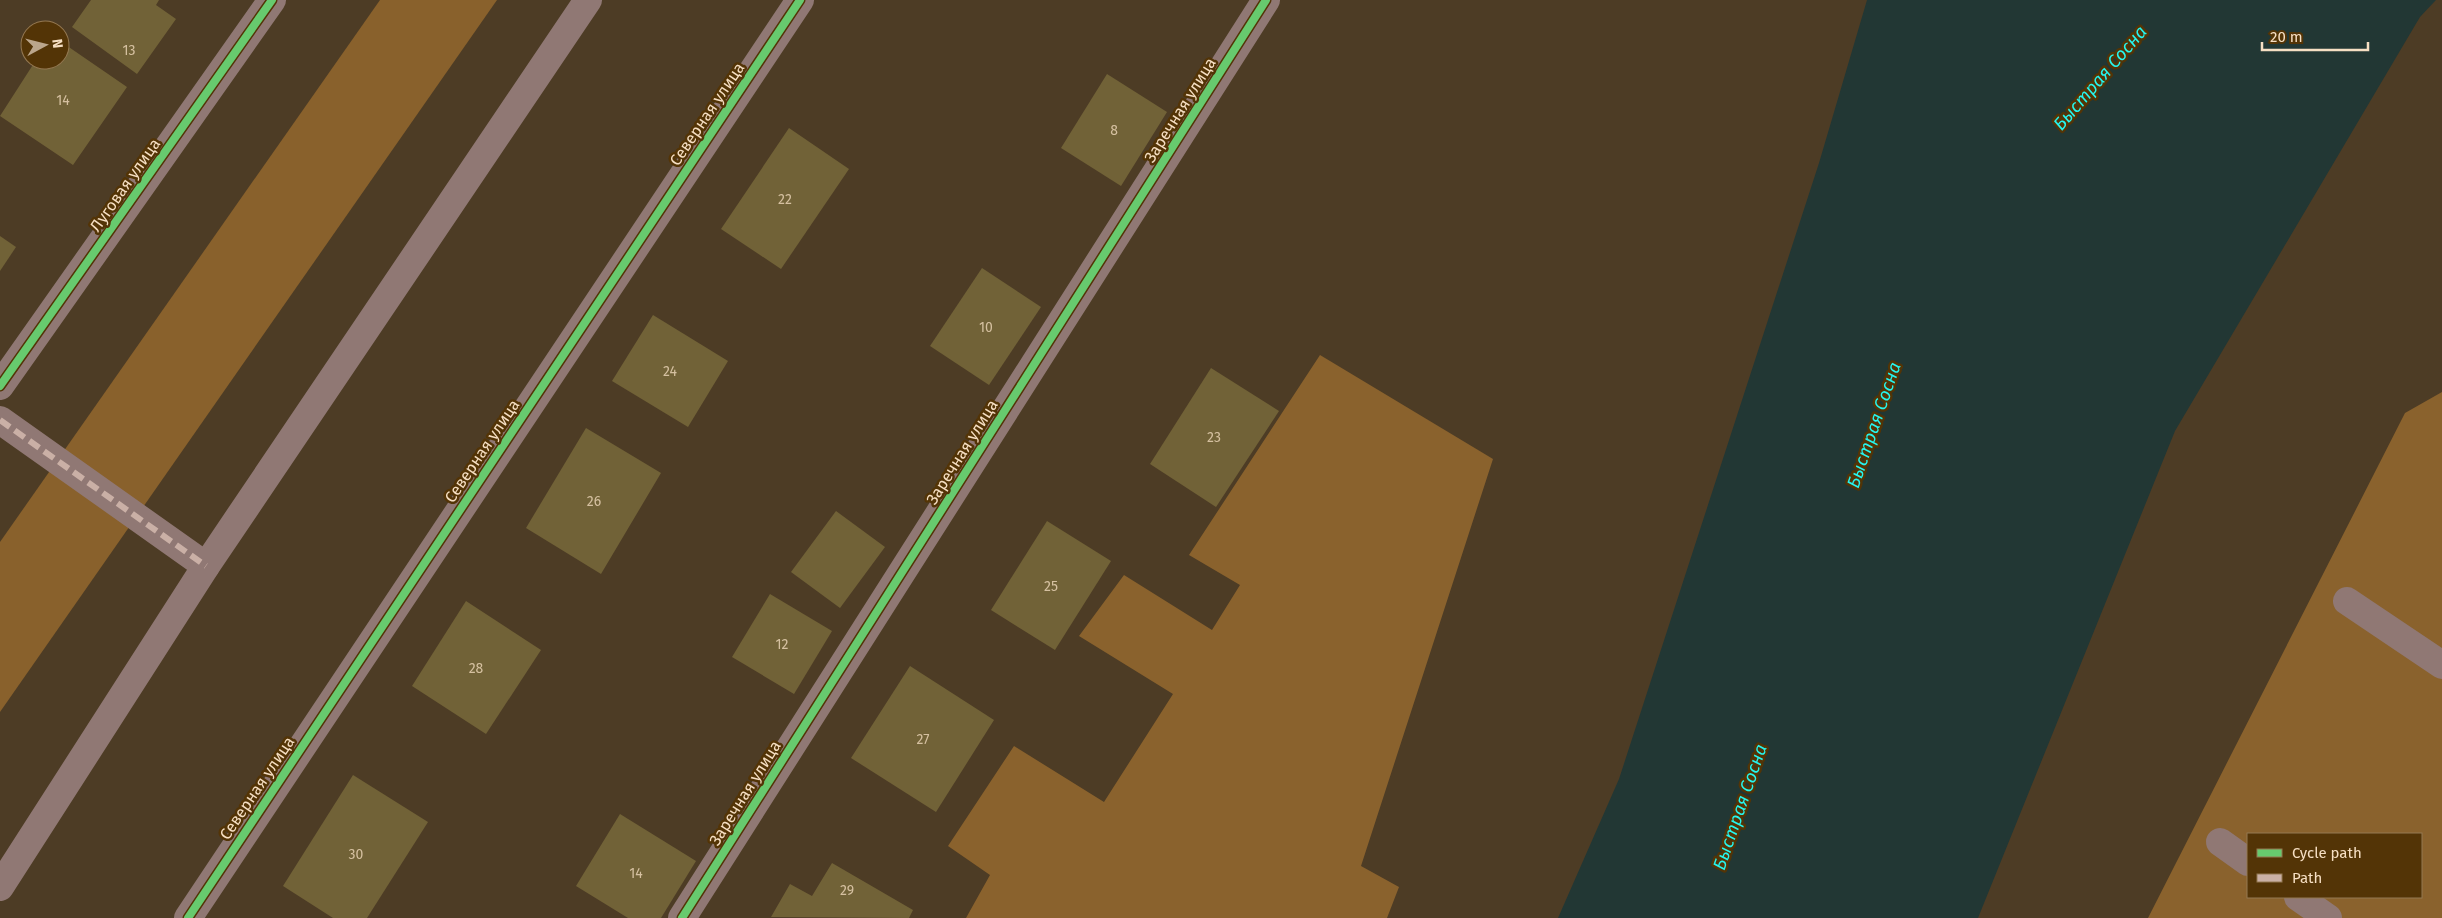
<svg xmlns="http://www.w3.org/2000/svg" width="2442" height="918" font-family="'Fira Sans',sans-serif">
<rect width="100%" height="100%" fill="#4d3c25"/>
<g fill="#8a622d" fill-rule="evenodd">
<path d="M1320,355L1493,459L1361,866L1399,887L1387,918H966L990,875L948,846L1014,746L1104,802L1173,694L1079,636L1124,575L1212,630L1240,585L1189,555Z"/>
<path d="M2442,392V918H2148L2405,413ZM2248,834H2421V897H2248Z"/>
</g>
<path fill="#89612c" d="M380,0H497L0,712V542Z"/>
<path fill="#223734" d="M1867,0H2436L2420,17L2175,431L1978,918H1558L1619,779L1819,163Z"/>
<g fill="#716237">
<path d="M91,0H159L156,5L176,19L137,74L72,27Z"/>
<path d="M60,41L127,87L73,165L0,116L36,60H60Z"/>
<path d="M1107,74L1167,112L1121,186L1061,148Z"/>
<path d="M789,128L849,169L781,269L721,229Z"/>
<path d="M0,236L16,247L0,271Z"/>
<path d="M982,268L1041,307L989,385L930,346Z"/>
<path d="M653,315L728,361L688,427L612,381Z"/>
<path d="M1211,368L1279,411L1216,507L1150,464Z"/>
<path d="M586,428L661,473L601,574L526,528Z"/>
<path d="M836,511L885,547L840,608L791,572Z"/>
<path d="M1047,521L1111,561L1055,650L991,610Z"/>
<path d="M770,594L832,631L794,694L732,657Z"/>
<path d="M466,601L541,650L486,734L412,686Z"/>
<path d="M910,666L994,720L936,812L851,758Z"/>
<path d="M353,775L428,822L367,918H333L283,886Z"/>
<path d="M620,814L696,861L661,918H628L576,886Z"/>
<path d="M832,863L913,910L909,918L771,917L790,884L812,896Z"/>
</g>
<g fill="none" stroke-linecap="round" stroke-linejoin="round">
<g stroke="#907874" stroke-width="28">
<path d="M0,386L272,0"/>
<path d="M0,420L206,566"/>
<path d="M2347,601L2442,665"/>
<path d="M2220,842L2248,862"/>
<path d="M0,887L206,566L588,0"/>
<path d="M2298,897L2328,918"/>
<path d="M188,918L800,0"/>
<path d="M682,918L1266,0"/>
</g>
<path stroke="#cab0a6" stroke-width="6" stroke-dasharray="12 6" stroke-linecap="butt" d="M0,420L206,566"/>
<defs>
<g id="cycleway">
<path d="M0,386L272,0"/>
<path d="M188,918L800,0"/>
<path d="M682,918L1266,0"/>
</g>
</defs>
<use href="#cycleway" stroke="#533406" stroke-width="11"/>
<use href="#cycleway" stroke="#67ca6e" stroke-width="8"/>
</g>
<g text-anchor="middle" dominant-baseline="central" stroke-width="5" stroke-linejoin="round" paint-order="stroke">
<g font-size="14" fill="#d5c0a0">
<text x="129" y="50">13</text>
<text x="63" y="100">14</text>
<text x="1114" y="130">8</text>
<text x="785" y="199">22</text>
<text x="986" y="327">10</text>
<text x="670" y="371">24</text>
<text x="1214" y="437">23</text>
<text x="594" y="501">26</text>
<text x="1051" y="586">25</text>
<text x="782" y="644">12</text>
<text x="476" y="668">28</text>
<text x="923" y="739">27</text>
<text x="356" y="854">30</text>
<text x="636" y="873">14</text>
<text x="847" y="890">29</text>
</g>
<g font-size="16" fill="#f6dfc3" stroke="#533406">
<text transform="translate(1180 110) rotate(-58)">Заречная улица</text>
<text transform="translate(707 114) rotate(-56)">Северная улица</text>
<text transform="translate(125 185) rotate(-55)">Луговая улица</text>
<text transform="translate(482 451) rotate(-56)">Северная улица</text>
<text transform="translate(962 452) rotate(-58)">Заречная улица</text>
<text transform="translate(257 788) rotate(-56)">Северная улица</text>
<text transform="translate(745 793) rotate(-58)">Заречная улица</text>
</g>
<g font-size="18" font-style="italic" fill="#25f5ef" stroke="#533406">
<text transform="translate(2100 78) rotate(-49)">Быстрая Сосна</text>
<text transform="translate(1874 425) rotate(-71)">Быстрая Сосна</text>
<text transform="translate(1740 807) rotate(-71)">Быстрая Сосна</text>
</g>
</g>
<rect x="2247" y="833" width="175" height="65" fill="#533406" stroke="#947852"/>
<rect x="2257" y="849" width="25" height="8" fill="#67ca6e" stroke="#947852"/>
<text x="2292" y="858" font-size="15" fill="#f6dfc3">Cycle path</text>
<rect x="2257" y="874" width="25" height="8" fill="#cab0a6" stroke="#947852"/>
<text x="2292" y="883" font-size="15" fill="#f6dfc3">Path</text>
<g transform="translate(45 45) rotate(83)"><circle r="24" fill="#533406" stroke="#947852"/>
<path d="M0-4L9 19L0 12L-9 19Z" fill="#bba68c"/>
<text y="-8" font-size="14" font-weight="bold" text-anchor="middle" fill="#f6dfc3">N</text>
</g>
<path d="M2262 42v8h106v-8" fill="none" stroke="#f6dfc3" stroke-width="2.5"/>
<text x="2270" y="42" font-size="15" fill="#f6dfc3" stroke="#533406" stroke-width="4" paint-order="stroke">20 m</text>
</svg>
